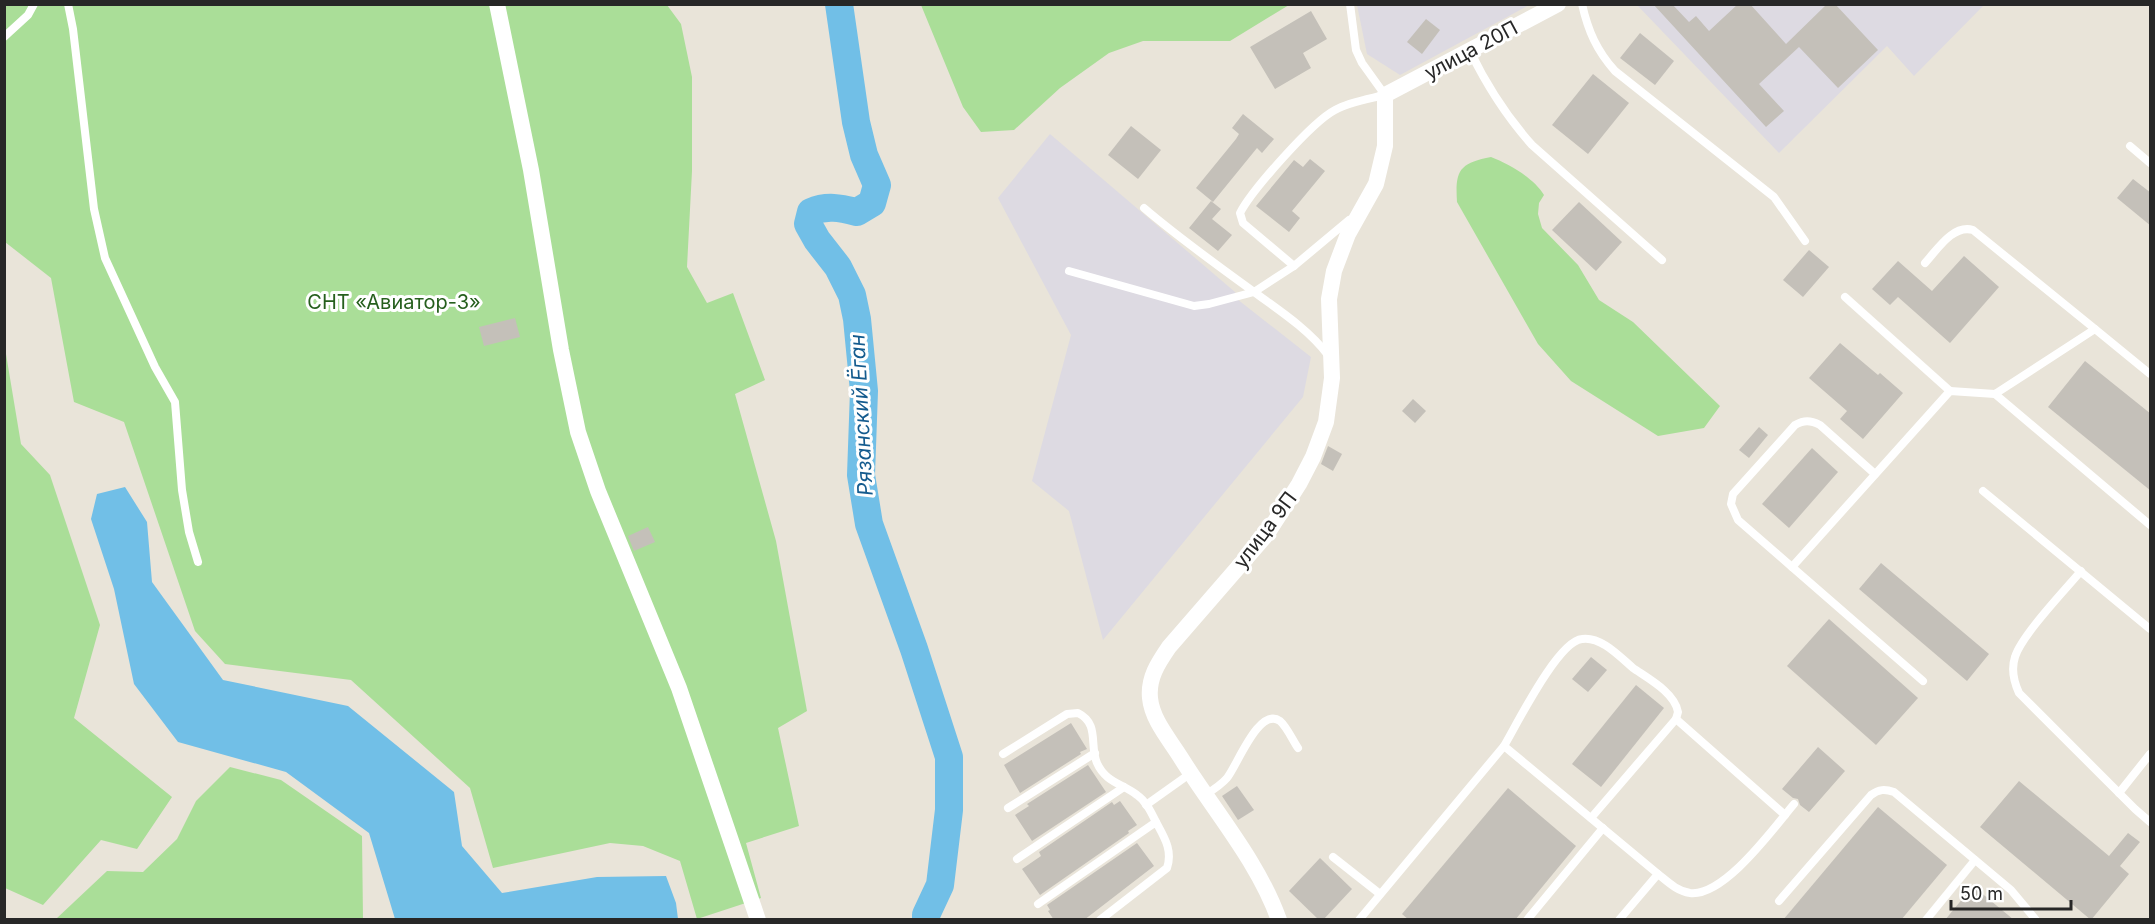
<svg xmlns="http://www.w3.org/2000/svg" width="2155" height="924" font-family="Inter,sans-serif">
<rect width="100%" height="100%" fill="#e9e4d9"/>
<g fill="#dddae2">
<path d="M1357,5H1529L1400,75L1367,54Z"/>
<path d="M1637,5H1984L1914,76L1887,46L1779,153Z"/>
<path d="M1050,134L1235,292L1237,299L1311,357L1303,397L1103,640L1069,511L1032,481L1071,335L998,198Z"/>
</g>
<g fill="#aade98">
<path d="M4,5H667L681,24L692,77V171L687,267L707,303L733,293L765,380L735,394L776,541L807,711L778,728L799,826L746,843L761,898L697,919L680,861L643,846L610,843L493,868L470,788L351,680L225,664L195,631L124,422L74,402L51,278L5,242Z"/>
<path d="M921,5H1289L1230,41H1143L1109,53L1060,88L1014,130L981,132L963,107Z"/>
<path d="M1491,157C1509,164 1534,178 1544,195L1539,203L1538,214L1542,228L1578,265L1599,300L1633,322L1720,406L1704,428L1658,436L1571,381L1538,344L1457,202C1455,171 1459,163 1491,157Z"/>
<path d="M5,348L21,444L50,475L100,625L74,718L172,797L137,849L101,840L43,905L5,888Z"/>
<path d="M230,767L281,780L362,836L363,919H56L107,871L143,872L177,839L196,801Z"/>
</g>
<path fill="#71bfe7" d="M125,487L147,522L152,582L223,680L348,706L454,792L462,846L502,893L597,877L666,876L676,903L678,919H395L369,833L286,772L178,742L134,684L114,589L91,519L97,494Z"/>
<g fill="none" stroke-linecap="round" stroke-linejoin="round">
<path stroke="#71bfe7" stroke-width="28" d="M839,4L856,122L864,155L877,185L872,203L857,212C840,208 827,205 811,212L808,224L817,240L838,267L852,295L857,319L864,391L861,475L869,524L914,649L949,757V810L940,885L926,915V920"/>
</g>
<g fill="#c4c0b9">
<path d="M1653,4H1672L1689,22L1696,16L1709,31L1738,4H1750L1786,44L1827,4H1835L1878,50L1838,88L1799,47L1759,84L1784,111L1766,127Z"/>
<path d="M1311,11L1327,39L1303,53L1311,68L1275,89L1250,47Z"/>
<path d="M1426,19L1440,30L1422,54L1407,42Z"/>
<path d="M1640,33L1674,61L1655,85L1620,58Z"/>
<path d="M1593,74L1629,103L1588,154L1552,125Z"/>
<path d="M1243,114L1274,139L1262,153L1257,148L1213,202L1196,188L1236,139L1239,134L1232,128Z"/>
<path d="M1131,126L1161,150L1138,179L1108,155Z"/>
<path d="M1310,159L1325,171L1292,211L1300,218L1289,232L1256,206L1294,160L1303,167Z"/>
<path d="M2133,179L2151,193V226L2117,198Z"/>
<path d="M1211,201L1221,209L1212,219L1232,235L1218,251L1189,228Z"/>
<path d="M1579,202L1622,242L1596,271L1552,230Z"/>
<path d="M1809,250L1829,267L1803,297L1783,280Z"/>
<path d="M1964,256L1999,287L1950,343L1898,297L1890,305L1872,289L1898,261L1932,291Z"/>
<path d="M515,318L520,337L484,346L479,327Z"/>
<path d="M1840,343L1878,375L1880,373L1903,393L1863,439L1840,419L1847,411L1809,378Z"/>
<path d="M2085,361L2151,414V491L2048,407Z"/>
<path d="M1413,399L1426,411L1415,423L1402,411Z"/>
<path d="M1759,427L1768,435L1749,458L1739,450Z"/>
<path d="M1328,446L1342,454L1333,471L1321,464Z"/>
<path d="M1812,448L1838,472L1789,528L1762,504Z"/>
<path d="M648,527L655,542L634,551L628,536Z"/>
<path d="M1881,563L1989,654L1967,681L1859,589Z"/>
<path d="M1829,619L1918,698L1876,745L1787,666Z"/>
<path d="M1591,657L1607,670L1588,692L1572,679Z"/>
<path d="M1636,685L1664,708L1601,787L1572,764Z"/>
<path d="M1071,723L1087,749L1080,752L1081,754L1020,793L1004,765Z"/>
<path d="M1818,747L1845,771L1809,812L1800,805L1798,799L1793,798L1782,789Z"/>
<path d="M1088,765L1106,792L1032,841L1015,815L1029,806L1027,804Z"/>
<path d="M2019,781L2109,856L2128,833L2140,842L2120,866L2129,874L2091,920L1980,827Z"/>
<path d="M1237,786L1254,810L1238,820L1222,796Z"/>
<path d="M1508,788L1576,846L1515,920H1409L1402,914Z"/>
<path d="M1120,801L1137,825L1128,831L1129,833L1040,895L1022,869L1041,856L1039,852L1112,802L1114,805Z"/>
<path d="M1878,807L1947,865L1901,920H1783Z"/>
<path d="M1137,843L1154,866L1084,920H1054L1048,911L1050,910L1047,905Z"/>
<path d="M1320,858L1352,889L1323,920H1319L1289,891Z"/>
<path d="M1973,886L2014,920H1945Z"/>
</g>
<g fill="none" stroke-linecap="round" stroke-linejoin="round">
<g stroke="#fff" stroke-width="8">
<path d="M68,4L73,29L94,209L105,258L155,367L175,402L182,490L189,532L198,562"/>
<path d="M1582,4C1588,31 1597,51 1615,71L1774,197L1805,241"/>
<path d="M4,37L28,15L34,4"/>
<path d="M1470,51C1486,84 1507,117 1532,145L1662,260"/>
<path d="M2130,146L2150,163"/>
<path d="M1144,208C1179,238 1217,265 1254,292C1280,311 1308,329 1328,355"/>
<path d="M1925,263C1937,250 1953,224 1973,230L2095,329"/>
<path d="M1294,266L1243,223L1240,213C1252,190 1312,122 1335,110C1349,102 1369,99 1385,95L1362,63L1356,50L1350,4"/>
<path d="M1069,271L1194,306L1209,304L1254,292L1294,266L1349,220"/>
<path d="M1845,297L1950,391"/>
<path d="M1995,394L2150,525"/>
<path d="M1983,491L2150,629"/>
<path d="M1792,567L1738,520L1731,504L1733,494L1795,425C1804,420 1810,420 1820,425L1875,474"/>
<path d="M2081,571C2065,590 2021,636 2015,657C2011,669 2014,682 2019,693L2135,809L2150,822"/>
<path d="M1923,681L1792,567L1950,391L1995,394L2095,329L2150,374"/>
<path d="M1676,719L1785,815"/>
<path d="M1504,746C1517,724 1558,641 1582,639C1601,636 1620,657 1633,668C1649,679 1675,693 1678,712L1676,719L1591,818"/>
<path d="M1003,754L1067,714L1078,713C1100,724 1089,745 1097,763C1105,782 1123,784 1137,795C1146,801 1151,812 1156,822"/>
<path d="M2119,793L2150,754"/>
<path d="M1205,795C1213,790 1221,785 1227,778C1237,766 1259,706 1280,721C1287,727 1293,741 1298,748"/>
<path d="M1146,805L1191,773"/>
<path d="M1008,808L1095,753"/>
<path d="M1333,857L1380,894"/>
<path d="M1017,859L1124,787"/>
<path d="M1779,901L1871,795C1879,789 1885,789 1894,792L2011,890L2036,920"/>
<path d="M1038,904L1156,822C1164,837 1173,850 1167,868L1100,920"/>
<path d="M1359,920L1504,746L1658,874"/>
<path d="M1527,920L1603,828"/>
<path d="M1619,920L1658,874C1668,882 1677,891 1690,893C1724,897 1773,829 1794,804"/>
<path d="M1926,920L1975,860"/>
</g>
<g stroke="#fff" stroke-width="16">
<path d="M497,4L531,170L561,350L578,432L598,491L679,688L758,920"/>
<path d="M1279,920C1258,861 1214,811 1181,758C1170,740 1152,720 1150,698C1148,678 1158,663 1169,647L1267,534L1299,484L1313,457L1326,422L1332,378L1329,299L1334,271L1348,234L1376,184L1385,146V95L1558,4"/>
</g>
</g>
<g text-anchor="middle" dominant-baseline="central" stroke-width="6" stroke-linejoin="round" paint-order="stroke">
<g font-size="20" fill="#272727" stroke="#fff">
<text transform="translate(1471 50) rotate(-28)">улица 20П</text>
<text transform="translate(1265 530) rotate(-53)">улица 9П</text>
</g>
<g font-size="20" fill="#265f1d" stroke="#fff">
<text x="394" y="302">СНТ «Авиатор-3»</text>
</g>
<g font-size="21" font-style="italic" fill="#145b8e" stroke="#fff">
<text transform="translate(861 415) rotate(-93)">Рязанский Ёган</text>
</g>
</g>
<rect width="2155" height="924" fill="none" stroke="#272727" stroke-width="12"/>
<path d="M1951 900v9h120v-9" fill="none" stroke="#272727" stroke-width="3"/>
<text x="1960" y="900" font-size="18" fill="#272727" stroke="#ffffff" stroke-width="4.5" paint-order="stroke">50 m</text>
</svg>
